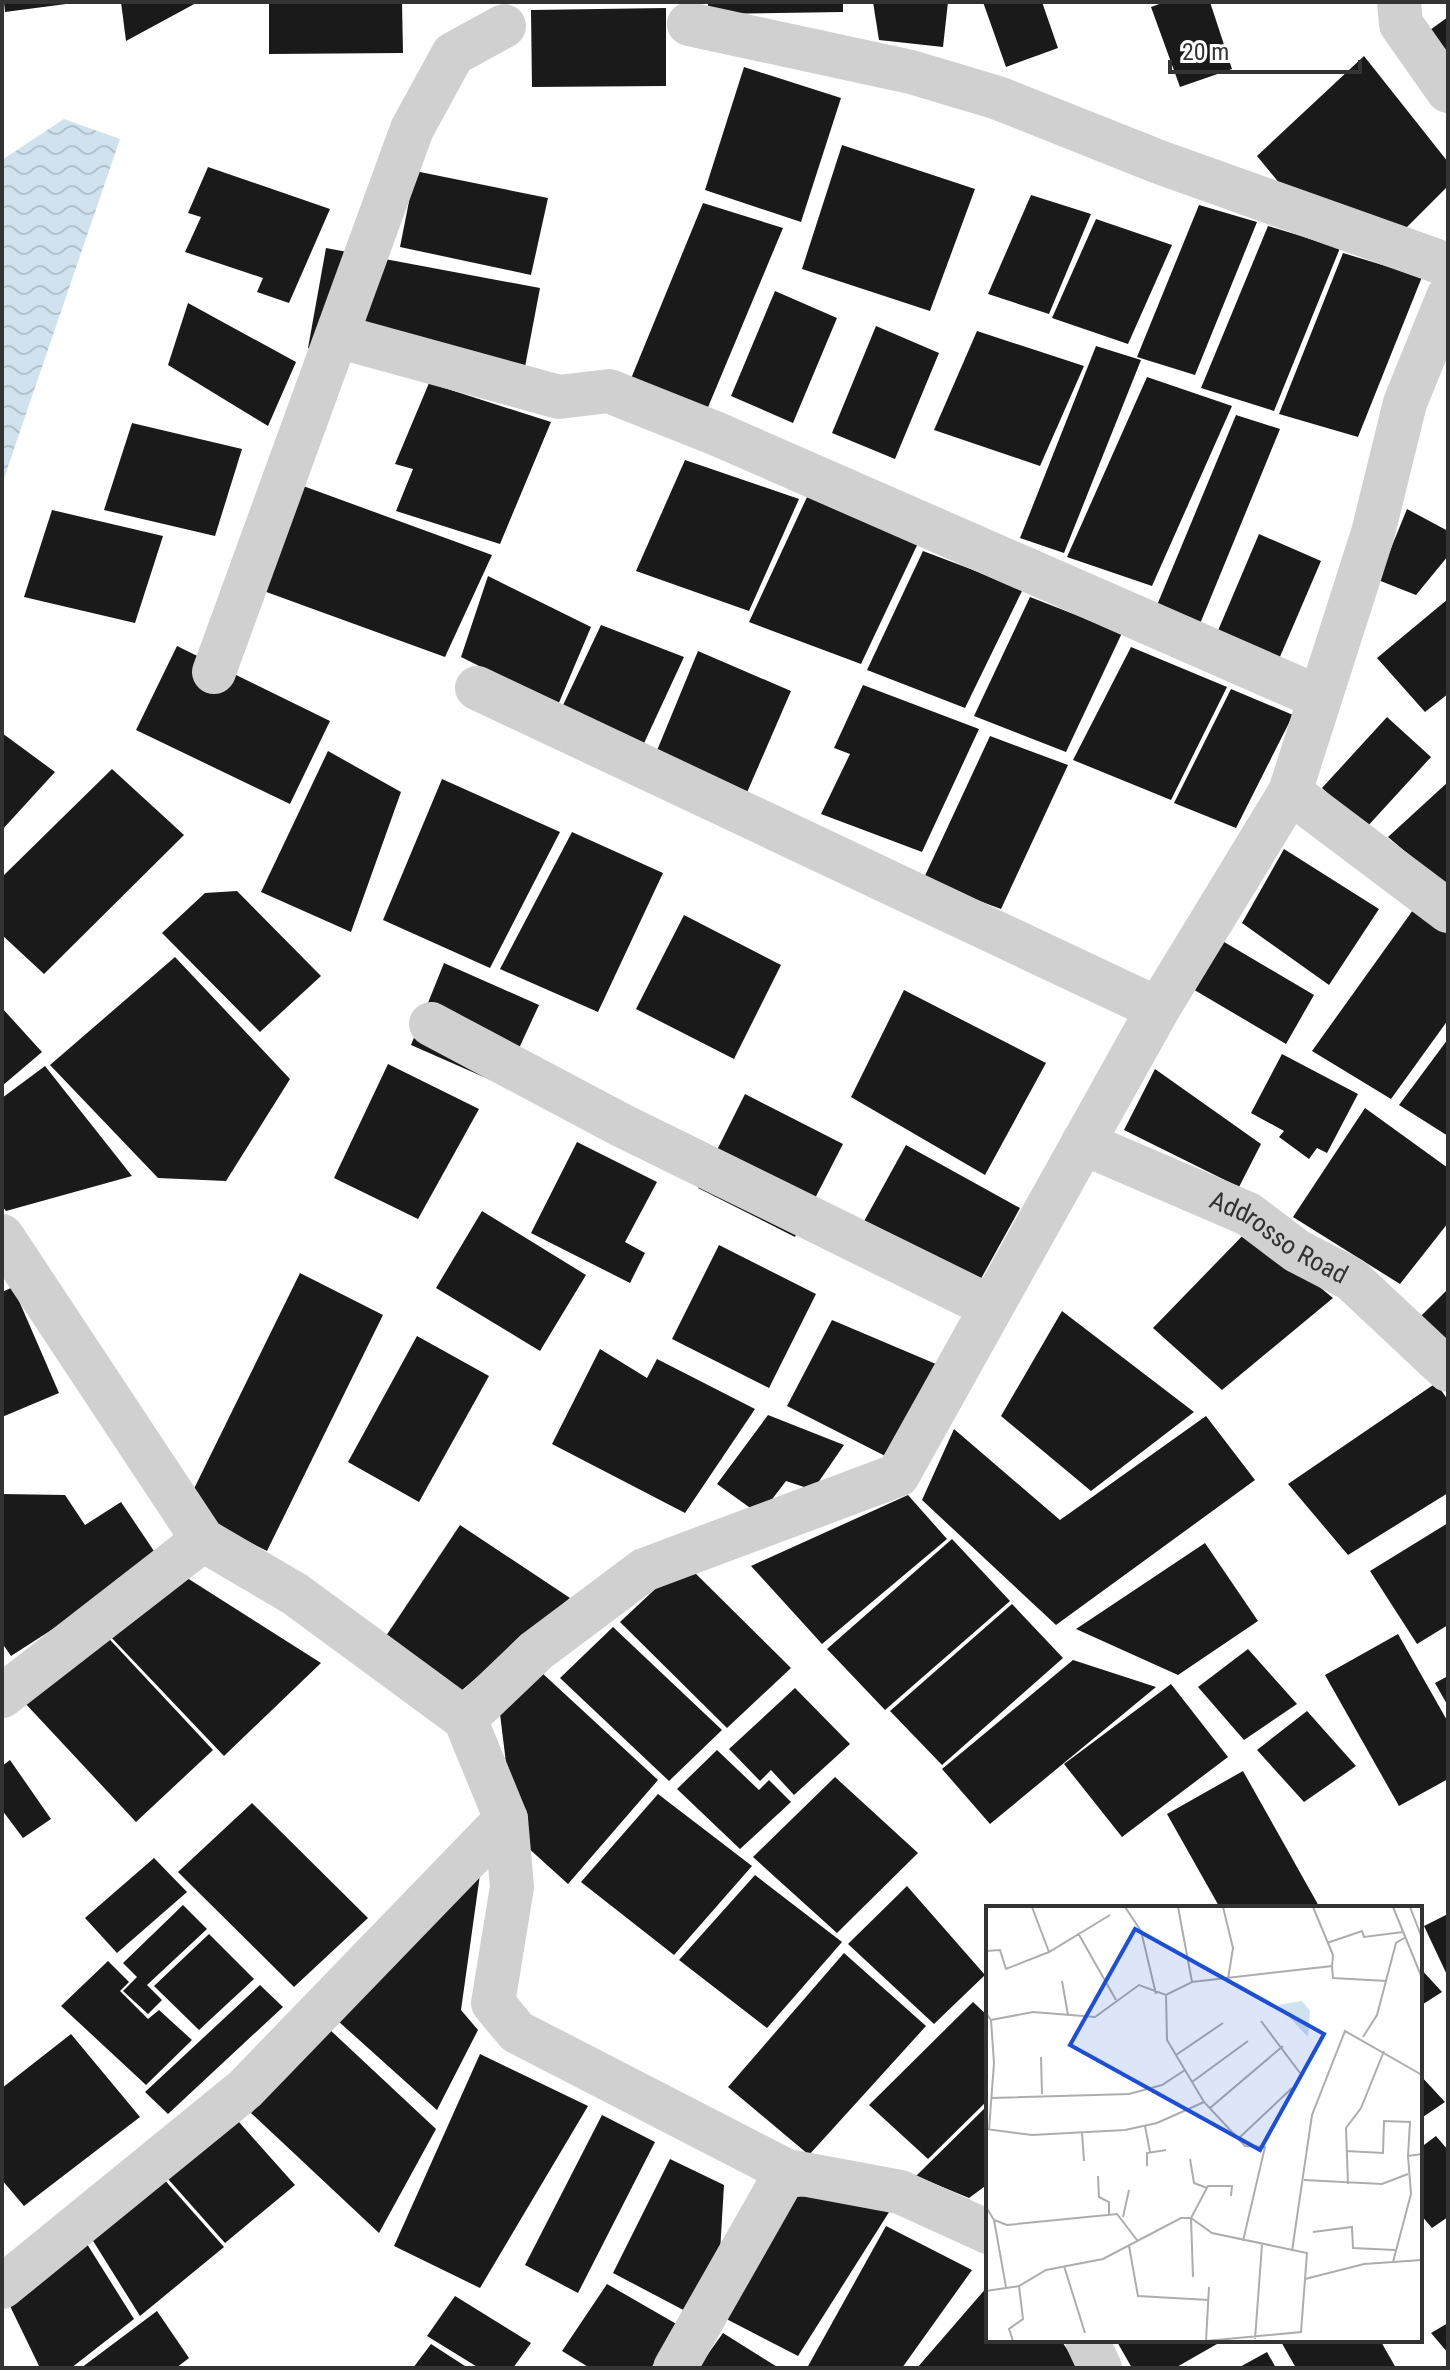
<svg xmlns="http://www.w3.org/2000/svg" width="1450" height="2370" font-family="'Roboto Condensed',sans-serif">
<defs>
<pattern id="water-waves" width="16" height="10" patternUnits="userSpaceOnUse" patternTransform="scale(2)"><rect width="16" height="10" fill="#cfe2ee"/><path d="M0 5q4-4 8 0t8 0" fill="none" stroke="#b2c2cd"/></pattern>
</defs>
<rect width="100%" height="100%" fill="#fff"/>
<path fill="url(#water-waves)" d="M64,119L120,139L2,484V160Z"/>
<g fill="#1a1a1a">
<path d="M4,2H66V4L5,12Z"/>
<path d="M121,2H198L126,41Z"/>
<path d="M269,2H402L403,53L269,54Z"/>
<path d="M708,2H843V12L708,14Z"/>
<path d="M873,2H948L943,47L879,40Z"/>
<path d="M983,2H1042L1058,48L1006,67Z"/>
<path d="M1165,2H1210L1232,69L1180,87L1151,7Z"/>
<path d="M666,8V86L532,87L531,10Z"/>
<path d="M1448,17V70L1423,35Z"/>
<path d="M1364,56L1448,162V186L1395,239L1289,195L1257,156Z"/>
<path d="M744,67L841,98L801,222L705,190Z"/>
<path d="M842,145L975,189L930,311L802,269Z"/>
<path d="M208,167L330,209L289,303L257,292L263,278L185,252L201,217L188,213Z"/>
<path d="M415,171L548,198L531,275L400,247Z"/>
<path d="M1031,195L1091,214L1049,314L988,294Z"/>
<path d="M703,203L783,228L706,412L628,386Z"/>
<path d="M1199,205L1257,222L1195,375L1137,357Z"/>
<path d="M1096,219L1172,245L1128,344L1052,318Z"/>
<path d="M1268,226L1340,248L1274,411L1201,388Z"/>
<path d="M326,248L540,288L521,388L308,348Z"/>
<path d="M1343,253L1422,277L1358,437L1279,414Z"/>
<path d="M775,291L837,318L793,423L731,396Z"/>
<path d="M188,303L296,362L268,426L168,365Z"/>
<path d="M876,326L939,353L895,459L832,433Z"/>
<path d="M977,331L1084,366L1040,466L934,430Z"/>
<path d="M1096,346L1141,360L1064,553L1020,538Z"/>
<path d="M1147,377L1232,406L1152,586L1067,557Z"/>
<path d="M429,383L551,422L500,544L396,511L413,469L395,464Z"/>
<path d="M1236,415L1280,429L1195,636L1150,622Z"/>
<path d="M132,423L242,449L215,536L104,510Z"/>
<path d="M685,460L799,499L749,611L636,571Z"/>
<path d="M295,483L492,555L445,657L247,585Z"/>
<path d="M807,497L920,539L861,664L749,622Z"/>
<path d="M1407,509L1448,531V556L1416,595L1378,580Z"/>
<path d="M52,510L163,536L135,623L24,597Z"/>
<path d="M1259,534L1321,561L1276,666L1214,640Z"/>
<path d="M923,551L1023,589L965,708L867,670Z"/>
<path d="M488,576L591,627L558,705L461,657Z"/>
<path d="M1030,597L1122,633L1066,752L974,716Z"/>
<path d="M1448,599V694L1425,712L1377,658Z"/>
<path d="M601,625L684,657L639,754L556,720Z"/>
<path d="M177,646L330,721L290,804L136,730Z"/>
<path d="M1131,647L1227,687L1171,800L1073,760Z"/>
<path d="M698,651L791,691L742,804L651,765Z"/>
<path d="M863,685L979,729L922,852L821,814L850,754L834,748Z"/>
<path d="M1231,689L1293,715L1236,828L1174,803Z"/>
<path d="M1387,717L1431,757L1366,828L1322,788Z"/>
<path d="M2,733L55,772L2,830Z"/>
<path d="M990,736L1068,765L1001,909L923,880Z"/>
<path d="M328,751L401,792L351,932L261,892Z"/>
<path d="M112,769L184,835L44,974L2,935V877Z"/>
<path d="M442,779L560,832L490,968L383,920Z"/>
<path d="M1448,782V888L1388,837Z"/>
<path d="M572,832L663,873L598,1012L500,969Z"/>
<path d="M1284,849L1379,909L1329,985L1242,923Z"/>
<path d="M237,891L321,976L260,1032L162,933L205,893Z"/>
<path d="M1413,910L1448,932V1020L1391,1099L1312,1051Z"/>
<path d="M684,915L781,965L734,1059L636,1009Z"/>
<path d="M1219,939L1314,995L1286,1044L1191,988Z"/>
<path d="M175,957L290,1079L226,1181L158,1178L50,1065Z"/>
<path d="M444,963L539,1005L502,1085L411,1045Z"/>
<path d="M904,990L1046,1063L985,1175L851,1097Z"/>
<path d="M2,1008L42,1052L2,1086Z"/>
<path d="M1448,1039V1136L1399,1105Z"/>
<path d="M1282,1054L1358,1094L1327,1153L1317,1148L1309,1159L1279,1137L1284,1131L1251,1113Z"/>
<path d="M388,1064L479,1109L418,1219L334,1178Z"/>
<path d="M45,1066L132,1176L6,1211L2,1206V1098Z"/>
<path d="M1155,1069L1261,1144L1239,1187L1124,1130Z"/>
<path d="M745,1094L843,1144L795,1237L698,1188Z"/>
<path d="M1365,1108L1448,1168V1223L1400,1284L1293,1217Z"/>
<path d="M577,1142L657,1182L625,1242L645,1253L630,1283L531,1233Z"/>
<path d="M906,1145L1020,1208L972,1295L857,1234Z"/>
<path d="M482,1211L586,1275L540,1351L436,1288Z"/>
<path d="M1249,1229L1333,1298L1222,1390L1153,1328Z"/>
<path d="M719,1245L816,1294L769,1388L672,1339Z"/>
<path d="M300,1273L383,1315L267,1551L184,1509Z"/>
<path d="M13,1287L59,1393L2,1417V1292Z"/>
<path d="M1448,1289V1349L1416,1321Z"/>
<path d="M1062,1311L1194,1412L1091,1491L1001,1416Z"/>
<path d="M832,1320L943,1367L895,1461L787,1406Z"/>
<path d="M417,1336L489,1376L419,1502L348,1462Z"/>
<path d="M600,1349L647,1378L657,1359L755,1409L685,1513L552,1444Z"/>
<path d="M1436,1383L1448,1400V1493L1348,1555L1288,1484Z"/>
<path d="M768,1415L844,1445L813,1490L786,1481L760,1515L717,1484Z"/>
<path d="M1206,1416L1255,1480L1056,1625L922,1500L954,1429L1060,1520Z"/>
<path d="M2,1494L65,1495L85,1525L121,1502L160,1560L11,1656L2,1643Z"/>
<path d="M908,1495L947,1539L822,1644L751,1566Z"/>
<path d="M1448,1523V1625L1417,1644L1370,1571Z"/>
<path d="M460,1525L570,1598L461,1691L386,1636Z"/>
<path d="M952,1539L1010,1601L885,1710L827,1649Z"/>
<path d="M1205,1543L1258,1621L1178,1675L1076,1629Z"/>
<path d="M684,1562L791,1668L727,1728L620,1622Z"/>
<path d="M173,1569L321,1663L224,1756L107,1633Z"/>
<path d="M1012,1604L1063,1658L942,1765L890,1711Z"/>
<path d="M613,1627L722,1730L669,1781L560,1678Z"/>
<path d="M99,1628L213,1750L136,1822L23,1701Z"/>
<path d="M1398,1634L1448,1722V1779L1399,1806L1325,1675Z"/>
<path d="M1248,1649L1297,1704L1244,1740L1198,1687Z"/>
<path d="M1073,1660L1156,1687L990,1824L942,1769Z"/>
<path d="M541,1672L658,1780L568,1884L515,1836L500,1714Z"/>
<path d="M1448,1676V1706L1435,1683Z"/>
<path d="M1171,1684L1228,1757L1122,1837L1064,1764Z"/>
<path d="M795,1688L850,1744L794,1795L771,1770L760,1781L729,1749Z"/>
<path d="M1307,1711L1356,1766L1304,1802L1257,1750Z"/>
<path d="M717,1750L759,1790L769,1780L791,1802L740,1849L677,1789Z"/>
<path d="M10,1760L51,1819L23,1838L2,1810V1766Z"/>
<path d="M1243,1771L1320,1908H1220L1167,1814Z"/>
<path d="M835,1777L918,1853L837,1933L753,1857Z"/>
<path d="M658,1794L752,1866L674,1955L581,1882Z"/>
<path d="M252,1803L368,1918L294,1987L178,1872Z"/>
<path d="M483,1853L461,2010L478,2030L437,2110L328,2012Z"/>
<path d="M154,1858L187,1892L117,1953L85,1918Z"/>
<path d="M755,1875L842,1942L767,2028L679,1960Z"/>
<path d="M907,1886L985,1975L934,2024L848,1944Z"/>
<path d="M183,1905L207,1929L147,1985L162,2000L148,2014L123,1991L137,1977L123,1963Z"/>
<path d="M1448,1914V1977L1424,1926Z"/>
<path d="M209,1934L254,1979L199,2030L154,1986Z"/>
<path d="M844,1953L926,2026L809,2155L728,2087Z"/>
<path d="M108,1961L129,1982L120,1991L148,2019L159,2010L192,2040L146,2085L61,2006Z"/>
<path d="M1420,1968L1442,1992L1420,2006Z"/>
<path d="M260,1985L283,2007L168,2114L145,2092Z"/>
<path d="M973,2002L988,2016V2100L928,2159L869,2105Z"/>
<path d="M328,2028L436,2129L379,2233L251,2113Z"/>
<path d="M71,2034L140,2117L24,2206L2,2180V2088Z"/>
<path d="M480,2054L588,2106L480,2288L394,2246Z"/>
<path d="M1420,2075L1445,2102L1420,2119Z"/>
<path d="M988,2105V2184L969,2198L916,2176Z"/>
<path d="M231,2113L295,2185L225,2243L161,2171Z"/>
<path d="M602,2115L655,2142L578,2293L525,2265Z"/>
<path d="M1436,2136L1448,2150V2217L1432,2228L1420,2214V2148Z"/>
<path d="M670,2159L724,2185L720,2252L691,2314L613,2273Z"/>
<path d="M162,2177L224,2247L140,2316L90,2236Z"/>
<path d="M845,2194L891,2209L798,2356L711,2311L776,2198Z"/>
<path d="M886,2226L972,2270L902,2368H807Z"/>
<path d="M87,2244L134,2319L71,2368H40L9,2304Z"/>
<path d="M607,2284L680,2326L651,2368H590L562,2351Z"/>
<path d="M988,2286V2340H1061L1078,2366L917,2368Z"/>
<path d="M455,2296L531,2343L513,2368H479L427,2336Z"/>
<path d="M157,2311L189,2358L176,2368H81Z"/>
<path d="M1448,2323V2353L1431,2333Z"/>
<path d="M723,2333L779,2368H698Z"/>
<path d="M1116,2340H1224L1175,2368H1132Z"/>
<path d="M1280,2340H1380L1396,2368H1296Z"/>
<path d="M431,2344L468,2368H413Z"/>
<path d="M1267,2352L1276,2368H1238Z"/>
</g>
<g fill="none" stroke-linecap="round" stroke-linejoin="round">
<g stroke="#d0d0d0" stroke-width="44">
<path d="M1399,2L1401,24L1448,91"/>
<path d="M689,24L911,72L998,98L1159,162L1448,265"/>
<path d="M337,336L559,397L609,391L717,434L1318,697"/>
<path d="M214,672L412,129L453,54L504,26"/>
<path d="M477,688L1158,1009"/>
<path d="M1290,792L1448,911"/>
<path d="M431,1024L621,1125L991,1307"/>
<path id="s1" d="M1083,1143L1248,1214L1297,1251L1351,1279L1448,1370"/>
<path d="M2,1236L203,1540L295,1594L465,1719L506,1819L512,1887L493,2003L517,2032L787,2171L900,2192L988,2232"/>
<path d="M2,1696L203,1540"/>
<path d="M465,1719L536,1651L644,1570L898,1475L1158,1009L1290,792L1373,533L1405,403L1448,297"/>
<path d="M2,2287L245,2089L506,1819"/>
<path d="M1087,2340L1100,2368"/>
<path d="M675,2368L787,2171"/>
</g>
</g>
<g text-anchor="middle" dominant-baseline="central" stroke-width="8" stroke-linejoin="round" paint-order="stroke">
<g font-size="26" fill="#333" stroke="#fff">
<text stroke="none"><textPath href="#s1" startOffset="218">Addrosso Road</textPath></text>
</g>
</g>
<g transform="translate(986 1906)">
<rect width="436" height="436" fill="#fff"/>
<path d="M316,95L324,105L322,131L292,99Z" fill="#cfe2ee"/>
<path fill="none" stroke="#adadad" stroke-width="2" d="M46,1L63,46M139,1L155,25L170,88M192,1L206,76M237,1L247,42L242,73M407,1L436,72M424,1L436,32M92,27L130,94M341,37L376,25L378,31L417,26M0,45L14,44L20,63L63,46L124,9M346,60L347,72L401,75M76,75L82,109M180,89L181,134L218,196L259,240L279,241L257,335M0,107L5,114L8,157L3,224M5,114L47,106L109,111L153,79L180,89L206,76L346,60L347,49L327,1M275,115L314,167M377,131L391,109L410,37L420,31M190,149L237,117M55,151L56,188M206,176L262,135M5,192L143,188L176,179L199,164M224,202L297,140M159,220L164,246M0,223L46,229L139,224L171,217L218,196M96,227L98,255M252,233L306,182M360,245L397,247L398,215L424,216L422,250L436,248M204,253L208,277L221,282M161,260V247L180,244M112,270L113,291L123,296V308M318,274L396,278L422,268M362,278L360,222L375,202L398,145M0,301L8,314L21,319L131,308L151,334M137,311L143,284M8,314L20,381M327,326L366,321L367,342L409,344M143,340L152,390L223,394M306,345L326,209L359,125L436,169M407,356L425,288L422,250M78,360L99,427M207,371L205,312L222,280H246L245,290M319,373L378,358L436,354M0,385L33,380L60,364L117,353L195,312H205L226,327L321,347L315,426L220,435M269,433L276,339M27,435L23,423L37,413L33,380M220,435L223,381"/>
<path fill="#1d4ed8" fill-opacity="0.15" stroke="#1d4ed8" stroke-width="4" d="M149,23L338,128L274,244L84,139Z"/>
<rect width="436" height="436" fill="none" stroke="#333" stroke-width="4"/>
</g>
<rect width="1450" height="2370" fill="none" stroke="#333333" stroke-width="8"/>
<path d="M1170 60v12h190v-12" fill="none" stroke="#333333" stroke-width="4"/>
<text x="1182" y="60" font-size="24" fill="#333333" stroke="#ffffff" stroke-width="6" paint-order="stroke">20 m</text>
</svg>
